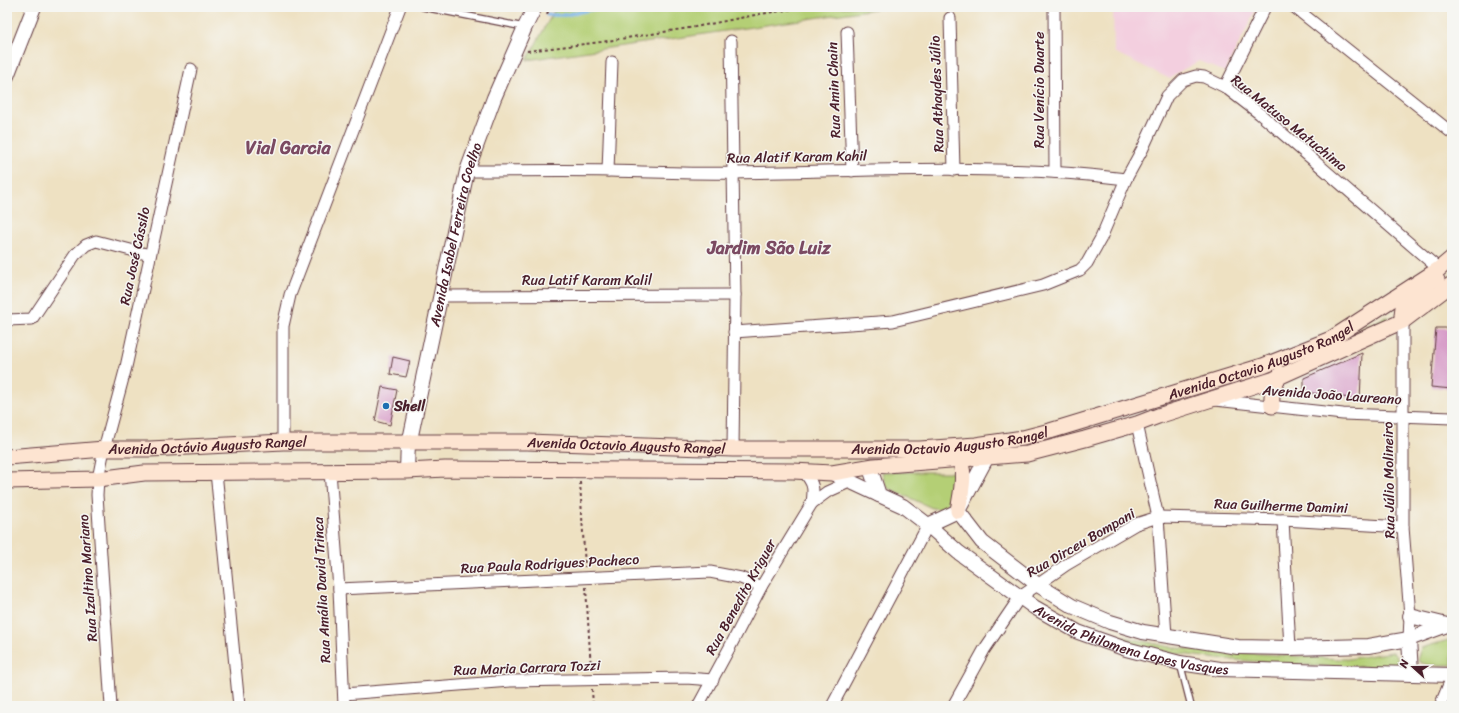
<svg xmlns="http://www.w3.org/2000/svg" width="1459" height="713" font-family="Sriracha,sans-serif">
<rect width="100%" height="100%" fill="#f6f6f2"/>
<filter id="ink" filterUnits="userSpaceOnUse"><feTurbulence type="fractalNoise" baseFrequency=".025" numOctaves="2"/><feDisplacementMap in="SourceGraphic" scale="8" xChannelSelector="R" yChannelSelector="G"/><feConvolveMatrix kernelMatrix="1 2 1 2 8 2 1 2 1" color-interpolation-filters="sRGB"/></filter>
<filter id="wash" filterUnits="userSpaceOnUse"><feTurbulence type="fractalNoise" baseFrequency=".012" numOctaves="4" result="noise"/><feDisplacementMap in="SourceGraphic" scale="16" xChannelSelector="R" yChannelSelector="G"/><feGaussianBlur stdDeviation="0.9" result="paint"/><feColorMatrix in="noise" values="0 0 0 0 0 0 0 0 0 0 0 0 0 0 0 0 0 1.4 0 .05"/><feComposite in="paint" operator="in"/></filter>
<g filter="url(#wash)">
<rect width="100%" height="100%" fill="#eee1c2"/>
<path fill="#f3cfdf" d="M1113,7H1257L1225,72L1199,61L1177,73L1170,79L1114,52Z"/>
<g fill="#b4cf75" stroke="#7f7750">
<path d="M556,7H889L527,60Z"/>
<path d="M1385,317H1388L1389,319L1388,323L1335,343Z"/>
<path d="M882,472H953C952,490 956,499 940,509L932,508L886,487Z"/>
<path d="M1083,628L1175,648L1339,659H1348L1393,652L1397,656L1398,662L1396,666L1335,667L1219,659L1173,653L1148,649Z"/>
<path d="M1452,639V665H1428L1419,662L1418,657L1421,648Z"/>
</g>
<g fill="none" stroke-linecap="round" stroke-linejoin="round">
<path stroke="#7ab4eb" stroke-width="3.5" d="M547,15H565L603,7"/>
</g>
<g id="blocks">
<g fill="#d79bc8">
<path d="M1436,328H1452V389L1431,387Z"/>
<path d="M1362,353L1360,401L1351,400L1350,398L1304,392V378Z"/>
<path d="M393,357L410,361L406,377L390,374Z"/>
<path d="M382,387L397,390L390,425L375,421Z"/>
</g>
</g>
</g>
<g filter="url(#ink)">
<use href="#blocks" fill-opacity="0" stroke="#633c42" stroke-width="1"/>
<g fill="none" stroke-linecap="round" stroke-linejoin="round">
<defs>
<g id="service">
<path d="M423,7L524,27"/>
<path d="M1180,663L1191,706"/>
</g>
<g id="minor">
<path d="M1054,7L1055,172"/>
<path d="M1294,7L1452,133"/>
<path d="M950,18L954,170"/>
<path d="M847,32L852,171"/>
<path d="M731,41L735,295L733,449"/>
<path d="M1225,87L1265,7"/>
<path d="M467,171C515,171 562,170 610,171C652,172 694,174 736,173C866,171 997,163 1126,179"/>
<path d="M608,171L612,62"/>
<path d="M440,296L735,295"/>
<path d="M7,320L32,319L75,255L86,245L96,241L150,255"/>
<path d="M1403,321V527L1410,616L1409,639"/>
<path d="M734,332L893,321L1043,285L1080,270L1087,263L1101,238L1126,179L1143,148L1167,96L1183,80L1196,76L1204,77L1225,87L1260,114L1439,269"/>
<path d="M1215,400L1343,414L1452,418"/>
<path d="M1137,424L1158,517L1166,636"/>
<path d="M283,442V326L290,295L400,7"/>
<path d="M330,471L339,589L344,706"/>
<path d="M216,472L239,706"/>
<path d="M804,472C814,484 814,488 812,503L827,492L849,482"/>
<path d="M1283,520L1290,648"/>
<path d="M339,589L710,572L741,578L761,587"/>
<path d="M344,694L510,681L686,678L713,680"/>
<path d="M111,706L97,495L98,479L104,449L126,367L191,69"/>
<path d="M698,706L731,645L761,587L812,503"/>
<path d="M832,706L928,525"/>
<path d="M953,706L984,650L1020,597L1066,565L1136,524L1158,517L1283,520L1403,527"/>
<path d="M1440,706L1452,677"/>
</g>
<g id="tertiary">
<path d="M7,76L34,7"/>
<path d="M987,457L958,511L982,542L1038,585L1072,606L1110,622L1143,632L1238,647L1290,648L1368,646L1409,639L1447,625H1452"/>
<path id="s1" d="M874,466L871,471L879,495L903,506L928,525L958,552L1034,607L1078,632L1126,649L1180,663L1220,669L1452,675"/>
<path id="s2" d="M407,471L408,442L411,435L467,171L494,98L525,27L535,7"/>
<path d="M832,473L879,495"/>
<path d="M928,525L958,511"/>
<path d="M1410,616L1447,625"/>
<path d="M1409,639L1411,673"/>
</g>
<g id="secondary">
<path d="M1403,321L1402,315L1403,307L1437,280"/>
<path d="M1272,406C1271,393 1273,384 1281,374"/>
<path d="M951,453C954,455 958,457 959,460C967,471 960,498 958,511"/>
<path id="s3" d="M7,457L104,449H150L283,442H527L733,449H920L976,445L1023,438L1050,431L1263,366L1331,339L1439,269L1452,258"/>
<path d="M7,481L98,479L144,473L407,471L445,469L793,471L832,473L874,466L1027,454L1085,439L1137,424L1158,416L1272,380L1403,321L1452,284"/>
</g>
</defs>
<use href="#service" stroke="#633c42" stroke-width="8"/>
<use href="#minor" stroke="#633c42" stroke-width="13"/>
<use href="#tertiary" stroke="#633c42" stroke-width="16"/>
<use href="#secondary" stroke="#633c42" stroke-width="17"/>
<g stroke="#633c42" stroke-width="2" stroke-dasharray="3 3" stroke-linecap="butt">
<path d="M547,14L550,7"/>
<path d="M527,51L601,42L695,27L760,14L807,7"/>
<path d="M580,482L585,567"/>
<path d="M586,587L591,669"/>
<path d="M592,689L593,706"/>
</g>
<use href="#service" stroke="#fff" stroke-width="5.5"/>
<use href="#minor" stroke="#fff" stroke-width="11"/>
<use href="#tertiary" stroke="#fff" stroke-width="14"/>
<use href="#secondary" stroke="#fde4d1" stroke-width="15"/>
</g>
</g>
<circle fill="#1f6fb2" stroke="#f6f6f2" stroke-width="1.5" cx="386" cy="406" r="4"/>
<g text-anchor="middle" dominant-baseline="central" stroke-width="3" stroke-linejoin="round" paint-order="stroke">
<g font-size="14" fill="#4a1f2b" stroke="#f6f6f2">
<text transform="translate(834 90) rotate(-92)">Rua Amin Chain</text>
<text transform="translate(1039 90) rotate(-90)">Rua Venício Duarte</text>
<text transform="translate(937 94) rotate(-92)">Rua Athaydes Júlio</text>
<text transform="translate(1289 123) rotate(39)">Rua Matuso Matuchima</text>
<text transform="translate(797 157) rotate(-1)">Rua Alatif Karam Kahil</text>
<text stroke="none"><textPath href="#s2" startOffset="242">Avenida Isabel Ferreira Coelho</textPath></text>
<text transform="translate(135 256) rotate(-78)">Rua José Cássilo</text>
<text x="587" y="280">Rua Latif Karam Kalil</text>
<text stroke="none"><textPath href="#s3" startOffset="1268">Avenida Octavio Augusto Rangel</textPath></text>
<text transform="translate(1332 395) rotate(4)">Avenida João Laureano</text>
<text stroke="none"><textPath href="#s3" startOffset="944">Avenida Octavio Augusto Rangel</textPath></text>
<text stroke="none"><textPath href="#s3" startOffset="201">Avenida Octávio Augusto Rangel</textPath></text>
<text stroke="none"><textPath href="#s3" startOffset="620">Avenida Octavio Augusto Rangel</textPath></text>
<text transform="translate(1389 480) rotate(-91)">Rua Júlio Molineiro</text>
<text transform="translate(1281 506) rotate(2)">Rua Guilherme Damini</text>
<text transform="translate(1081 543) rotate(-30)">Rua Dirceu Bompani</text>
<text transform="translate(550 564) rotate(-3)">Rua Paula Rodrigues Pacheco</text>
<text transform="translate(88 578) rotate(-94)">Rua Izaltino Mariano</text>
<text transform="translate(322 590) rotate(-93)">Rua Amália David Trinca</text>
<text transform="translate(741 597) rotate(-61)">Rua Benedito Kriguer</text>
<text stroke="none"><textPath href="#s1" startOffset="327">Avenida Philomena Lopes Vasques</textPath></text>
<text transform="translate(527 668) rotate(-2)">Rua Maria Carrara Tozzi</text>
</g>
<g font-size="14" font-weight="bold" fill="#4a1f2b" stroke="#f6f6f2" text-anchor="start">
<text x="394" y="406">Shell</text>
</g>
<g font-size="18" font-weight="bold" fill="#7b4a62" stroke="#f6f6f2">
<text x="288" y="148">Vial Garcia</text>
<text x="769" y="248">Jardim São Luiz</text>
</g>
</g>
<rect width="1459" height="713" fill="none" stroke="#f6f6f2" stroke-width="24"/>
<g transform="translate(1413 667) rotate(291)" stroke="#f6f6f2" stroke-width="3" paint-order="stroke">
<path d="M0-3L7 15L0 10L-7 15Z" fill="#4a1f2b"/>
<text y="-6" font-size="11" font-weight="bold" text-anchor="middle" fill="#4a1f2b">N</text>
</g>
</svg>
